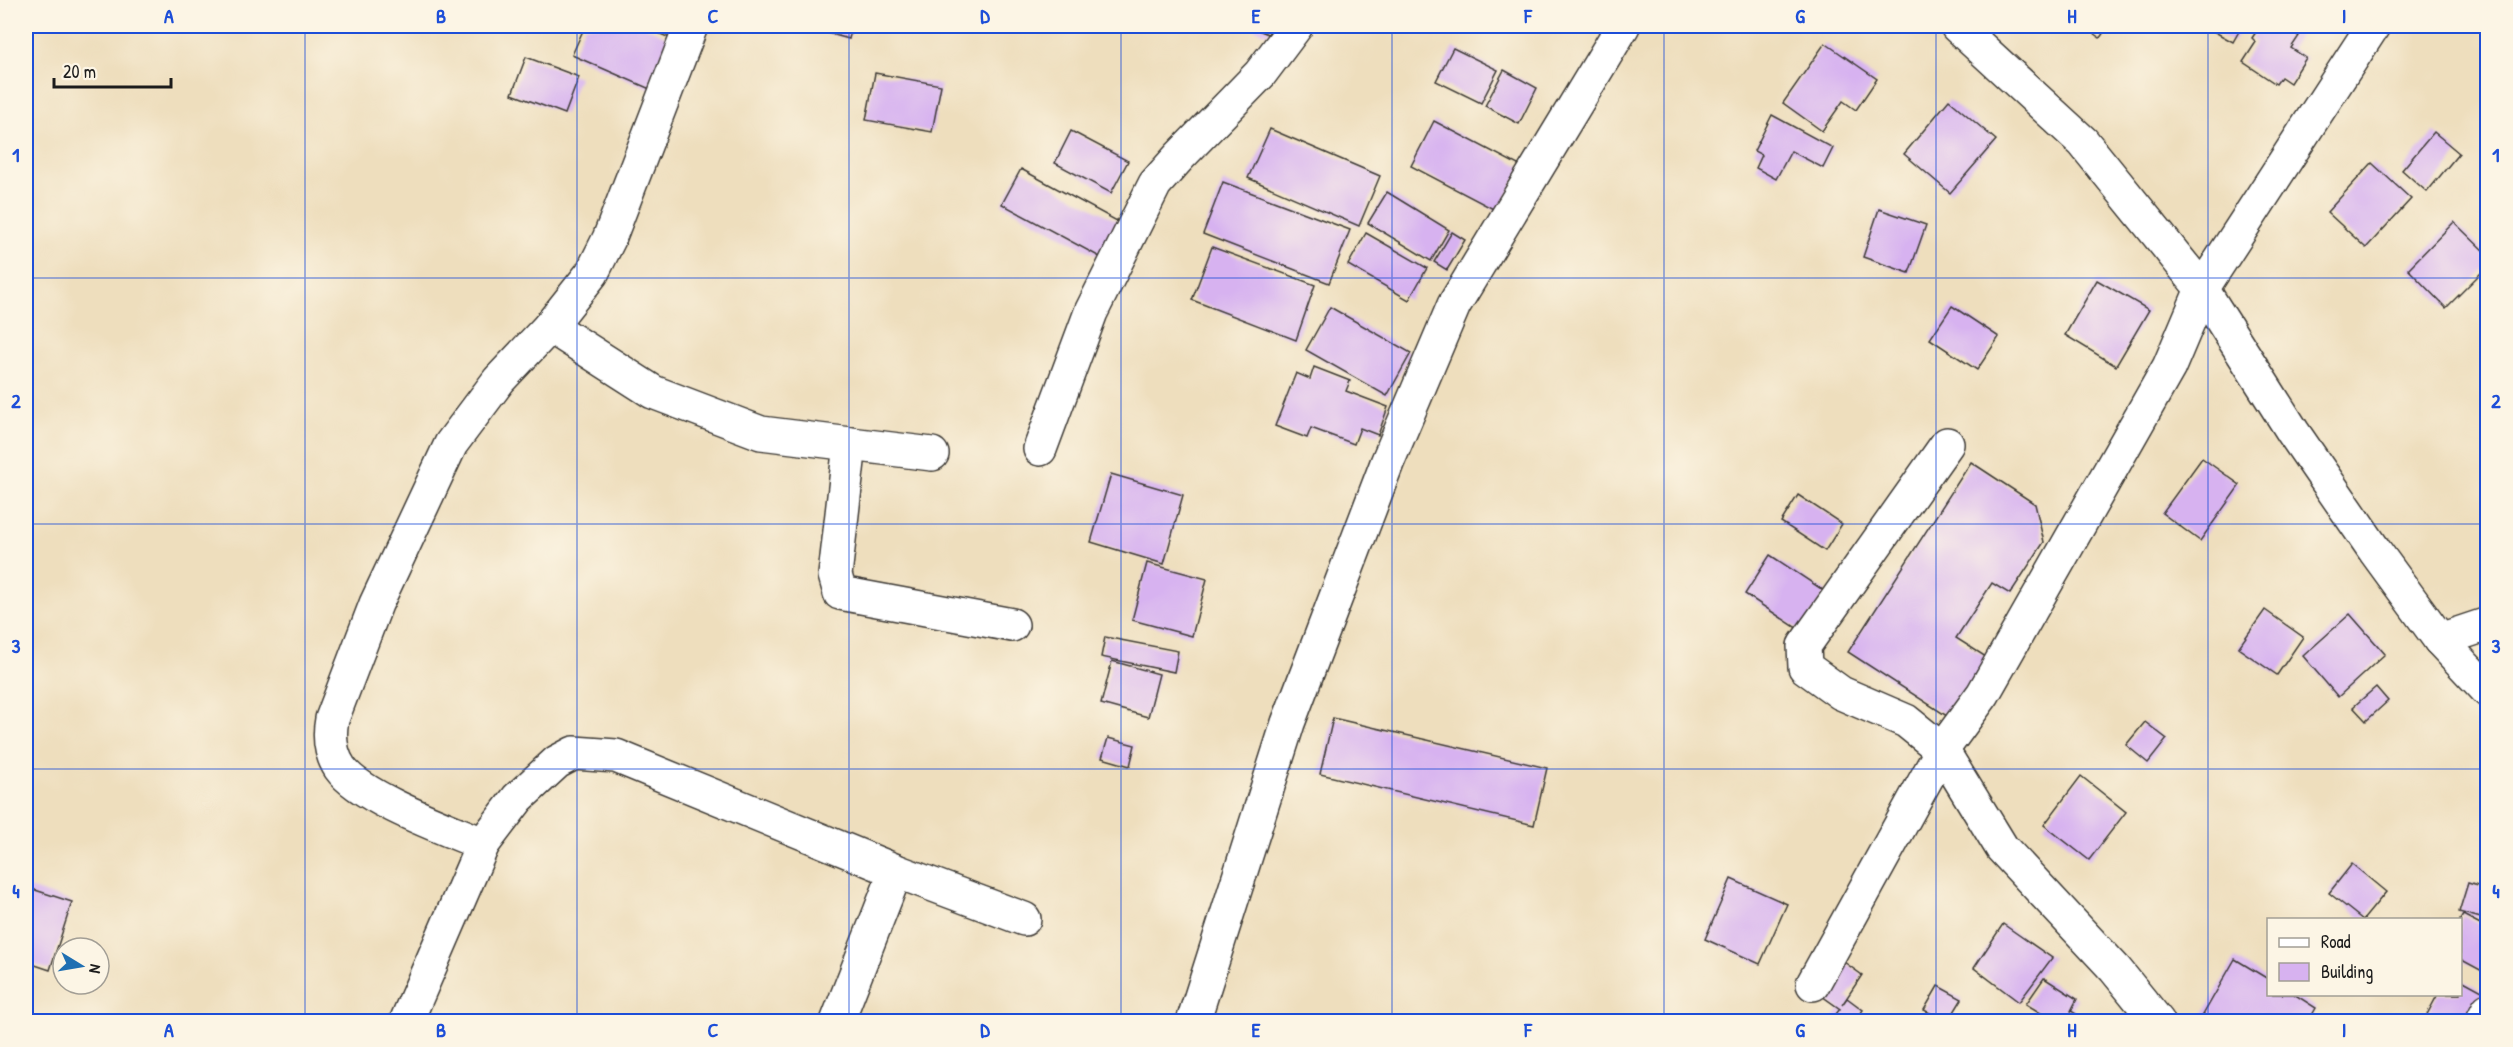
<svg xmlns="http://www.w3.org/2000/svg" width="2513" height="1047" font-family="'Patrick Hand',sans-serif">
<rect width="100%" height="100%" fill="#fcf5e5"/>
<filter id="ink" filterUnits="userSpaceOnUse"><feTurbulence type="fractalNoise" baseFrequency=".0167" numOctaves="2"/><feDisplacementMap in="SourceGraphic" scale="12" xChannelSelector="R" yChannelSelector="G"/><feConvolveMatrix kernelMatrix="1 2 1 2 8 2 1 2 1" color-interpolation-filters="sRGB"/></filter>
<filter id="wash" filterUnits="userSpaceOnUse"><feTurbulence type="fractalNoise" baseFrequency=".008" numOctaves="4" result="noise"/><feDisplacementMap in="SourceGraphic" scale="24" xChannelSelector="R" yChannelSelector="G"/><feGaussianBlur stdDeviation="1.35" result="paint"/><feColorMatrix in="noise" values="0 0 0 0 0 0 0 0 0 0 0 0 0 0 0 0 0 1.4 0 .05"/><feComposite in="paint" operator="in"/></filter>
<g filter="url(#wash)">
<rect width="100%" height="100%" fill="#eedebd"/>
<g id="blocks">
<g fill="#d7b2f0">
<path d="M585,26H642L672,39L650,89L572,55Z"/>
<path d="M802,26H852L849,39Z"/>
<path d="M1248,26H1272L1268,34Z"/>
<path d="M2083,26H2108L2100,38Z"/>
<path d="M2204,26H2242L2233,42Z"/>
<path d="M2260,26H2295L2291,31L2299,36L2291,48L2306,58L2290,83L2281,77L2276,84L2243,62L2256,42L2252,38Z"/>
<path d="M1825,43L1877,79L1856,110L1843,101L1822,131L1783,103Z"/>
<path d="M1453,48L1498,70L1481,103L1436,81Z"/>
<path d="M526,57L579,77L565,114L512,94Z"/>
<path d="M1504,70L1537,88L1519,124L1485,106Z"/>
<path d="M875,73L941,85L932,132L866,120Z"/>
<path d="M1949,100L1996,140L1950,193L1904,154Z"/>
<path d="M1772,115L1833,148L1823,168L1791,151L1776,179L1756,168L1762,155L1754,151Z"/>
<path d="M1434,121L1522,167L1499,212L1411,166Z"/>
<path d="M1270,129L1380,176L1359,226L1248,178Z"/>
<path d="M1071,131L1128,161L1111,193L1055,163Z"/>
<path d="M2434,132L2459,153L2427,192L2402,170Z"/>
<path d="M2372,163L2411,199L2366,248L2327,212Z"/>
<path d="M1021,169L1130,228L1111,263L1002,204Z"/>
<path d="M1223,182L1350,230L1329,283L1203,234Z"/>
<path d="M1387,192L1449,230L1431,261L1368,223Z"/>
<path d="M1879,209L1926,225L1909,273L1863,257Z"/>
<path d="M2454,222L2488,255V266L2446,308L2408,269Z"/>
<path d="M1452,232L1465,240L1447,270L1434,262Z"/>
<path d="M1366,233L1427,268L1409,300L1348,265Z"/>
<path d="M1212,247L1315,285L1296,340L1192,300Z"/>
<path d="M2097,280L2149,310L2116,366L2065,335Z"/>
<path d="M1952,306L1999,337L1977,370L1930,339Z"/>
<path d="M1330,307L1411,353L1387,396L1306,350Z"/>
<path d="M1314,367L1350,381L1346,391L1388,407L1378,435L1360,428L1354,444L1311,428L1307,438L1275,426L1296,373L1310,379Z"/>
<path d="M2202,458L2240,485L2200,541L2162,513Z"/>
<path d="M1971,462L2035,504L2044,542L2010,594L1992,583L1956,638L1994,662L1956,722L1848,652Z"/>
<path d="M1111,474L1183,495L1164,564L1091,542Z"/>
<path d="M1798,495L1842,524L1825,551L1781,522Z"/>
<path d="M1770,555L1826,592L1801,631L1745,594Z"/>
<path d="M1147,563L1207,579L1192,636L1132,620Z"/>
<path d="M2265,610L2303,637L2277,675L2238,648Z"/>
<path d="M2350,614L2385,654L2338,697L2303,656Z"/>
<path d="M1105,637L1178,651L1174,672L1101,657Z"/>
<path d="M1112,661L1159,674L1148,717L1101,704Z"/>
<path d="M2376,687L2388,701L2366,721L2353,707Z"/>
<path d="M1333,718L1547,768L1534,825L1320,774Z"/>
<path d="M2145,722L2167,739L2148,763L2126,745Z"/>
<path d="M1108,738L1135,745L1130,766L1102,758Z"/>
<path d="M2081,776L2126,812L2089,860L2044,825Z"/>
<path d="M2352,864L2386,892L2363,920L2329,893Z"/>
<path d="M1731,879L1787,904L1760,964L1705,939Z"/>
<path d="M2468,883L2488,889V920L2459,912Z"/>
<path d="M26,887L72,902L50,970L26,962Z"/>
<path d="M2463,915L2488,928V964L2484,972L2460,959V920Z"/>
<path d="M2003,924L2052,958L2019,1002L1974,968Z"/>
<path d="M2235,959L2268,979V994H2294L2316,1008L2308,1022H2199Z"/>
<path d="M1844,962L1862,975L1842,1005L1847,998L1863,1010L1855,1022H1838L1833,1018L1840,1009L1822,996Z"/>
<path d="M2044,978L2077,999L2071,1011L2083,1018L2081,1022H2055L2026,1004Z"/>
<path d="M2460,979L2484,992L2467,1022H2423L2438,994H2460Z"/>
<path d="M1938,986L1962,999L1948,1022L1924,1010Z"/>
</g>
</g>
</g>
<g filter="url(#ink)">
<use href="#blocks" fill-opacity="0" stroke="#3c3934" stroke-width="1.5"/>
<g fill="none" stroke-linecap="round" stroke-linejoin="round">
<defs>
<g id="street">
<path d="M1957,26L2083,142L2202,289L2293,432L2375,551L2440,640L2488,691"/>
<path d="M550,326L653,392L761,433L932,454"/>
<path d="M850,444L835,575L840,593L1012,625"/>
<path d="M1947,444L1804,646L1805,667L1841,693L1906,721L1942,750L2002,848L2115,969L2158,1022"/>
<path d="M1040,449L1091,312L1155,184L1180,156L1260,74L1296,26"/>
<path d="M2440,640L2488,624"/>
<path d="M483,844C447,829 361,798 340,768C330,753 329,735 332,719L376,604L451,444L499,380L550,326L592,273L609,239L691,26"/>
<path d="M1813,984L1942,750L1983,694L2169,367L2202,289L2373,26"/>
<path d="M406,1022L483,844L518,798L557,762L574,753L616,756L896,871L1024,919"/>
<path d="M837,1022L896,871"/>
<path d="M1193,1022L1288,723L1387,463L1454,305L1623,26"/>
<path d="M2482,1022L2488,1010"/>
</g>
</defs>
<use href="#street" stroke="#3c3934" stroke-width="36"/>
<use href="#street" stroke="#fff" stroke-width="33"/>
</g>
</g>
<path fill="none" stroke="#1d4ed8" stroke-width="1.5" stroke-opacity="0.55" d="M305,26V1022M577,26V1022M849,26V1022M1121,26V1022M1392,26V1022M1664,26V1022M1936,26V1022M2208,26V1022M26,278H2488M26,524H2488M26,769H2488"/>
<rect width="2513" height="1047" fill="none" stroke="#fcf5e5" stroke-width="66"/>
<rect x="2267" y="918" width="195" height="78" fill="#fcf5e5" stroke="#a29e95" stroke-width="1.5"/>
<rect x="2279" y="938" width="30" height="9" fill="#ffffff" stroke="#a29e95" stroke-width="1.5"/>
<text x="2321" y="948" font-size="18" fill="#1c1c1c">Road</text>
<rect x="2279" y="963" width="30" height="18" fill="#d7b2f0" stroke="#a29e95" stroke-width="1.5"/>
<text x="2321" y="978" font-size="18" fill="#1c1c1c">Building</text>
<g transform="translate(81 966) rotate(101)"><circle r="28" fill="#fcf5e5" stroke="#a29e95" stroke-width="1.5"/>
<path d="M0-4.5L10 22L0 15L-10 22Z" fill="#1f6fb2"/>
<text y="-9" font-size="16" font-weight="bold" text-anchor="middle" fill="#1c1c1c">N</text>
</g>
<path d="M54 78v9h117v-9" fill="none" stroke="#1c1c1c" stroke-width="3"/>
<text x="63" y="78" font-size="18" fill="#1c1c1c" stroke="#fcf5e5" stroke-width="4.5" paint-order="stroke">20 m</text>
<rect x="33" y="33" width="2447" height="981" fill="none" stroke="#1d4ed8" stroke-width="2"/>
<g font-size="20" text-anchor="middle" font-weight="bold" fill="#1d4ed8">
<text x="169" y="23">A</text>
<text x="441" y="23">B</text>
<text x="713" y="23">C</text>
<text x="985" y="23">D</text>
<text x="1256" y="23">E</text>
<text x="1528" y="23">F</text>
<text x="1800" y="23">G</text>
<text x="2072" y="23">H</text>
<text x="2344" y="23">I</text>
<text x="16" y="162">1</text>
<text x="2496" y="162">1</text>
<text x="16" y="408">2</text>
<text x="2496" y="408">2</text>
<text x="16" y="653">3</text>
<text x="2496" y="653">3</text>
<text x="16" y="898">4</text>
<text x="2496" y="898">4</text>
<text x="169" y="1037">A</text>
<text x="441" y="1037">B</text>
<text x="713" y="1037">C</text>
<text x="985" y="1037">D</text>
<text x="1256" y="1037">E</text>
<text x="1528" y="1037">F</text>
<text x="1800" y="1037">G</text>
<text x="2072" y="1037">H</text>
<text x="2344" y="1037">I</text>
</g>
</svg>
